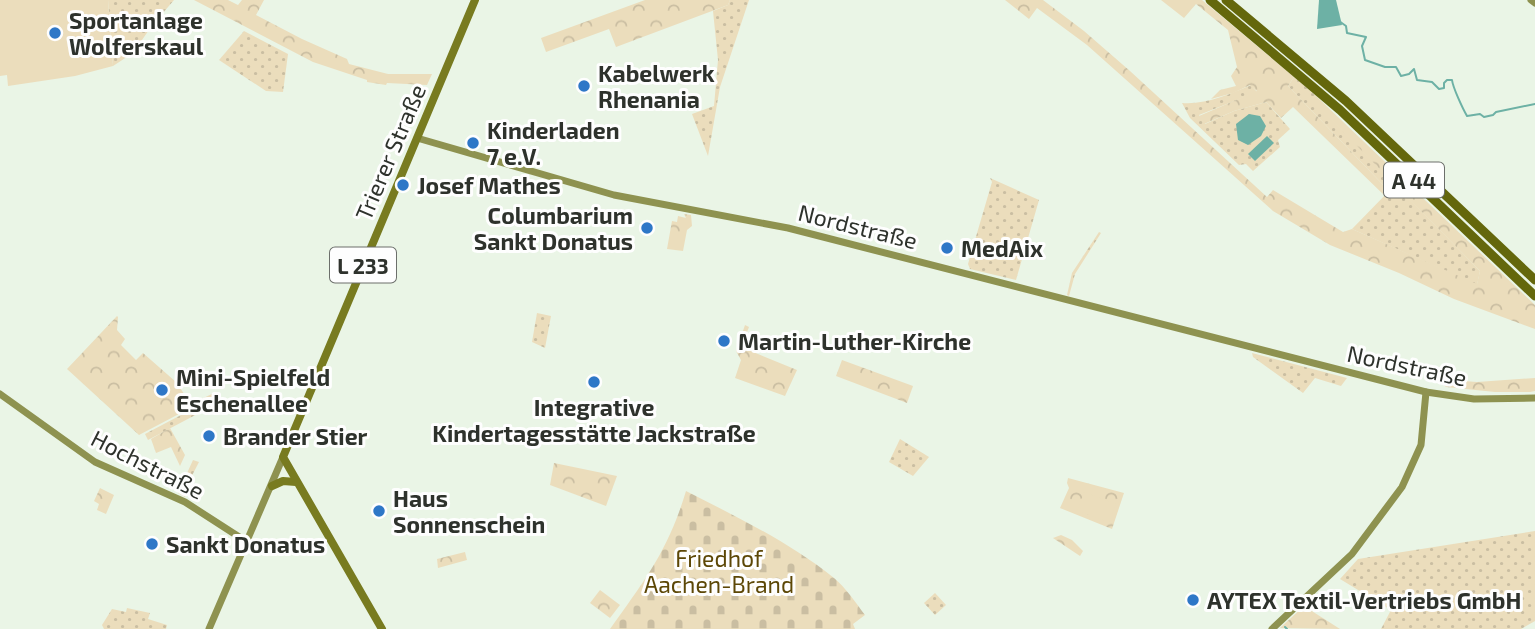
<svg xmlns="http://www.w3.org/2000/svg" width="1535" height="629" font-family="'Exo 2',sans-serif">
<defs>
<pattern id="grass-dots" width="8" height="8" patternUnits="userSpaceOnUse" patternTransform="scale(1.75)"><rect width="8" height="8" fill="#ebddbc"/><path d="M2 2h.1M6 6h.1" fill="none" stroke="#cabea2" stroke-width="1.8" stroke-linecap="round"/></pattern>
<pattern id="forest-crowns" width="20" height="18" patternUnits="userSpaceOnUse" patternTransform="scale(1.75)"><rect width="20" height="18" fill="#ebddbc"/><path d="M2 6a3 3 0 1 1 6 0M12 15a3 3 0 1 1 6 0" fill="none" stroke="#cabea2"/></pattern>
<pattern id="cemetery-stones" width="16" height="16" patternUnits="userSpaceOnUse" patternTransform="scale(1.75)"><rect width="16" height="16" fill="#ebddbc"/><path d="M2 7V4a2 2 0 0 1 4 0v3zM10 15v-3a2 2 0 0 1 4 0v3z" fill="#cabea2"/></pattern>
</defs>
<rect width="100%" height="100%" fill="#eaf5e6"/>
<g fill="url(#grass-dots)">
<path d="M108,0H174L151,27L133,53L113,66Z"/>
<path d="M730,0H749L720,87L708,156L692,114L714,106L718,60L713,11L728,5Z"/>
<path d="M244,31L288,54L283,92L266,91L219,60Z"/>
<path d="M1294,77L1316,96L1312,99L1480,271L1477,285L1352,229L1389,191L1288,86Z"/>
<path d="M1251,85L1257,92L1199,115L1205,124L1234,111L1266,102L1290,129L1278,140L1280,147L1253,171L1246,164L1239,165L1190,118L1182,103C1205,105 1230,94 1251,85Z"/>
<path d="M990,178L1039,200L1016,280L970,269L968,264L992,182Z"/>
<path d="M1099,232L1101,233L1075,274L1069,296L1067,295L1072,273Z"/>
<path d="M537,313L551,316L545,348L532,342Z"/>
<path d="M1252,353L1347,378L1341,386L1315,378L1303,393L1253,357Z"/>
<path d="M217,396L220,402L148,440L145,434Z"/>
<path d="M900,439L929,457L913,476L889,462Z"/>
<path d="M193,460L199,462L183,493L186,495L185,497L178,493Z"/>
<path d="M1535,531V621L1521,629H1381L1391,610L1340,579L1358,559Z"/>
<path d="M935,593L946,605L935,615L924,603Z"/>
<path d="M127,608L150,613L148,619L167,625L166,629H104L102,625L112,609L126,612Z"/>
</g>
<g fill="url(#forest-crowns)">
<path d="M194,0H228L238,5L242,0H264L256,15L302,39L347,59L349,64L388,74H432L427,85L387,83L386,85L367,82V80L313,62Z"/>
<path d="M645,0H730L728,5L616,47L609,29L546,52L541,38Z"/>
<path d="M1005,0H1043L1084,31L1130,71L1267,197L1273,190L1343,232L1352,229L1477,284L1480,271L1311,99L1316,96L1535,305V329L1454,299L1399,273L1330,245L1273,211L1087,45L1037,8L1029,19Z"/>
<path d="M1161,0H1202L1294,77L1288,86L1389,191L1385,196L1293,107L1281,118L1266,102L1234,111L1204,124L1199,116L1257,91L1250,85L1233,93L1211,99L1220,90L1236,86L1231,76L1237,67L1228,30L1196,4L1184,18Z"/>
<path d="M684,214L691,215L692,226L687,230L683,251L667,249L672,221L677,222L678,216L686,218Z"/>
<path d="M117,316L118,317L117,330L125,339L121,345L136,360L143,353L176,382L191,404L216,392L217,394L139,435L67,369Z"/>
<path d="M745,325L749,327L741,347L797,370L785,396L735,378L741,360L736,351Z"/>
<path d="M842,360L913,386L907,403L836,376Z"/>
<path d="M1535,378V391L1530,392H1495L1446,387L1438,379L1477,382Z"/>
<path d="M170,428L185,455L180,466L171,447L156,453L151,439Z"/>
<path d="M554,463L617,476L606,506L550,485Z"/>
<path d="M1068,478L1124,493L1112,529L1060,508L1069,488L1067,483Z"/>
<path d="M100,488L114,495L106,514L97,510L99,504L94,501Z"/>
<path d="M1061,535L1072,540L1083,551L1080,556L1053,538Z"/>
<path d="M465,552L467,560L438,568L437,559Z"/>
<path d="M600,590L620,605L610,618L590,603Z"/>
<path d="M1304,606L1340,629L1280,628Z"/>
</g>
<path fill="url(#cemetery-stones)" d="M686,491C737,517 789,542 834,578C846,588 856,603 865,615L853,624L855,629H610C645,580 668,551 686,491Z"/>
<g fill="#ebddbc">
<path d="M0,0H108L113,66L75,76L8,86L7,75L0,76Z"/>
<path d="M1084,492L1116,504L1109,522L1077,511Z"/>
</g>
<g fill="#6db1a5">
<path d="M1319,0H1336L1342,25L1317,29Z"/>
<path d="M1249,114L1260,116L1266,126L1261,136L1248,145L1238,140L1236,124Z"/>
<path d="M1267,136L1274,143L1255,161L1248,154Z"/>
</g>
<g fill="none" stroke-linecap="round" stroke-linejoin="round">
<g stroke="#6db1a5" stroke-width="2">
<path d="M1339,21L1346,26L1347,33L1366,37L1362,46L1365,60L1385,67H1396L1401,76L1409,74L1414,69L1417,80L1432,82L1439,89L1444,88V83L1447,80H1452C1453,88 1463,109 1467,116L1480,114L1484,117L1493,115L1496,112L1535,104"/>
<path d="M1285,627L1287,629"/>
</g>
<g stroke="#8e9250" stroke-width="7">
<path d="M1531,0L1535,3"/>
<path d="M417,138L614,195L788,228L1426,392L1474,399L1535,398"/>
<path d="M0,394L95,462L185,502L247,542"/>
<path d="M209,629L283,457"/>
<path d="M1272,629L1352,554L1402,487L1421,445L1426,392"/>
</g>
<g stroke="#787b20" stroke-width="8">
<path d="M272,486L283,481L296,482"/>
<path d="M382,629L283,457L475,0"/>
</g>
<g stroke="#64670c" stroke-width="9">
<path d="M1210,0L1340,110L1535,296"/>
<path d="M1226,0L1346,101L1535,280"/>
</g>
</g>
<g fill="#2e77c7" stroke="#fefefe" stroke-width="2.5">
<circle cx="55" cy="33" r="7"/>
<circle cx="584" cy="86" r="7"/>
<circle cx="473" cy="143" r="7"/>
<circle cx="403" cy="185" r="7"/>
<circle cx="647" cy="228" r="7"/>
<circle cx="947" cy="248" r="7"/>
<circle cx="724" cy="341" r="7"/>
<circle cx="594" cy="382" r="7"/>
<circle cx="162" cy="390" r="7"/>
<circle cx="209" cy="436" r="7"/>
<circle cx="379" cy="511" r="7"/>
<circle cx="152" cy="544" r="7"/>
<circle cx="1193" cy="600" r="7"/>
</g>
<g text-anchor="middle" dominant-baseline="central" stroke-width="6" stroke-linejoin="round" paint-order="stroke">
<g fill="#fefefe" stroke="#6c6f6b" stroke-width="2">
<rect x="1384" y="162.5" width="60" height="35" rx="5"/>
<rect x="330" y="247.5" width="66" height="35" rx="5"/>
</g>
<g font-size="21" font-weight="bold" fill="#2e322c">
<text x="1414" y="180">A 44</text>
<text x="363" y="265">L 233</text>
</g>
<g font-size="23" font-weight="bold" fill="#2e322c" stroke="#fefefe" text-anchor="start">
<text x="69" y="20">Sportanlage<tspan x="69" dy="26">Wolferskaul</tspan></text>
<text x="598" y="73">Kabelwerk<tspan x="598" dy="26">Rhenania</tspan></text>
<text x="487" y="130">Kinderladen<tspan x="487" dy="26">7 e.V.</tspan></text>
<text x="417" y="185">Josef Mathes</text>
<text x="633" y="215" text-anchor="end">Columbarium<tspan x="633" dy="26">Sankt Donatus</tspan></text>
<text x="961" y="248">MedAix</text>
<text x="738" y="341">Martin-Luther-Kirche</text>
<text x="176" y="377">Mini-Spielfeld<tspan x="176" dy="26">Eschenallee</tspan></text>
<text x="594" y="407" text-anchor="middle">Integrative<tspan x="594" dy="26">Kindertagesstätte Jackstraße</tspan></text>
<text x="223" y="436">Brander Stier</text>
<text x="393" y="498">Haus<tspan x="393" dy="26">Sonnenschein</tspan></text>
<text x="166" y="544">Sankt Donatus</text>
<text x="1207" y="600">AYTEX Textil-Vertriebs GmbH</text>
</g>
<g font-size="23" fill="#2e322c" stroke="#fefefe">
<text transform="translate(390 152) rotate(-67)">Trierer Straße</text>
<text transform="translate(858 226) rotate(14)">Nordstraße</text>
<text transform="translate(1407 365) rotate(12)">Nordstraße</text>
<text transform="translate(148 464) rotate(27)">Hochstraße</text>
</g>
<g font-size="23" fill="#5c4706" stroke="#fefefe">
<text x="719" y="558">Friedhof<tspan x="719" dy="26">Aachen-Brand</tspan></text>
</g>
</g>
</svg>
